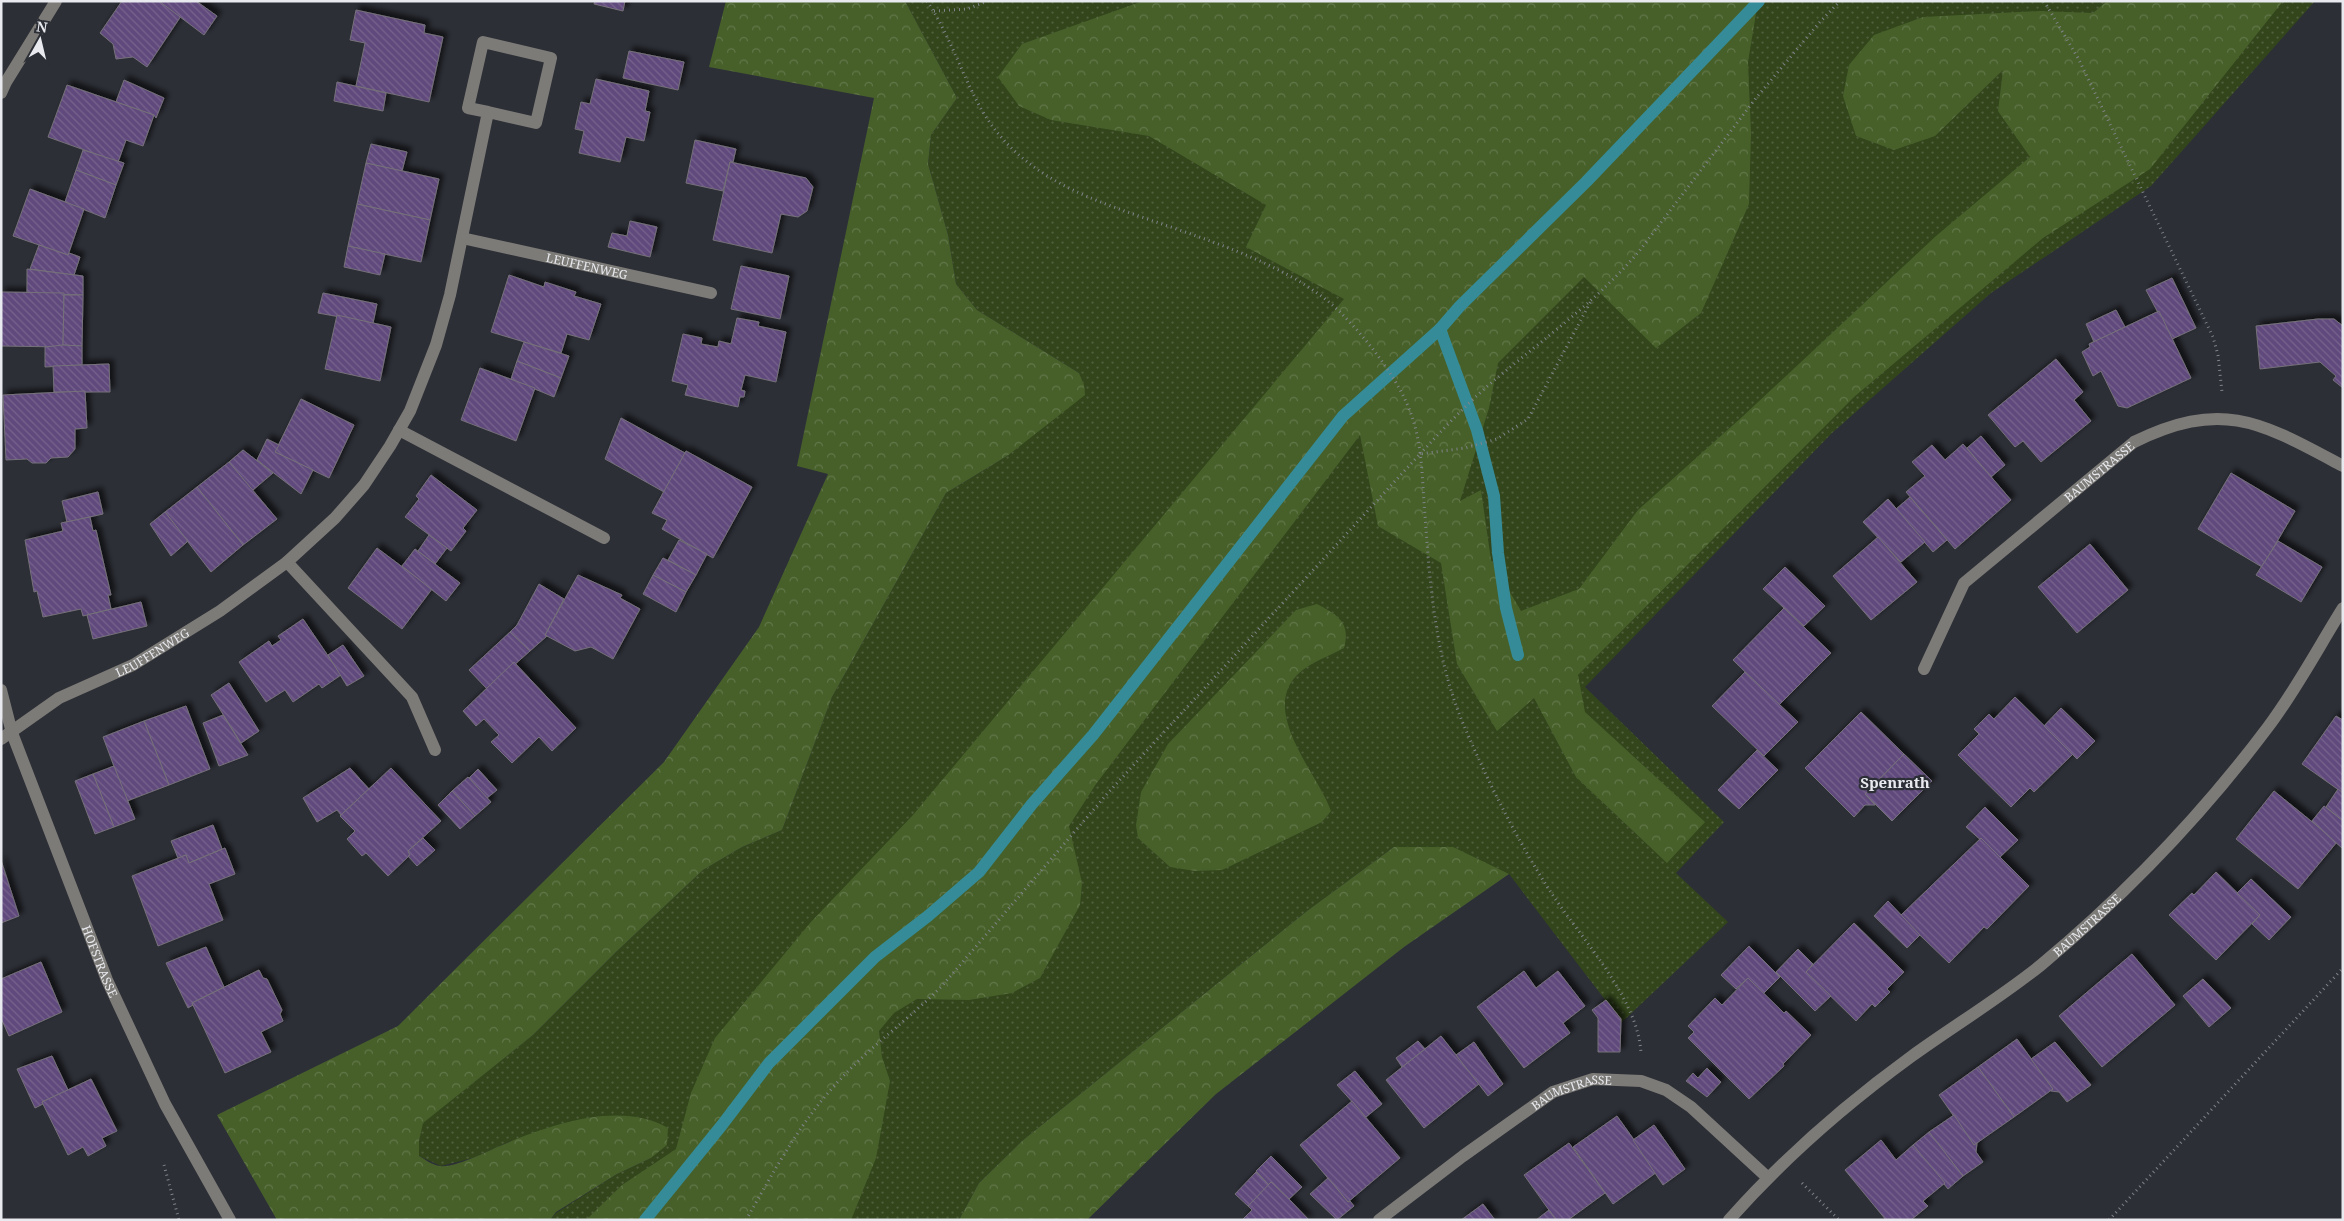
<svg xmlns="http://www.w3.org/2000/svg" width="2344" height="1221" font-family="'Noto Serif',serif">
<defs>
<pattern id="grass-dots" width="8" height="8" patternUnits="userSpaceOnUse" patternTransform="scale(1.25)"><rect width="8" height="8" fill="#32451b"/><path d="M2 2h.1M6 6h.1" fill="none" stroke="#50603c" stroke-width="1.8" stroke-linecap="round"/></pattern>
<pattern id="forest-crowns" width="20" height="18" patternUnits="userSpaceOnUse" patternTransform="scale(1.25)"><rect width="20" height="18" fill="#47602a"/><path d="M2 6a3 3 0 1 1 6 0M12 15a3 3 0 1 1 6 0" fill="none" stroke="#627749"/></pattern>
<pattern id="building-back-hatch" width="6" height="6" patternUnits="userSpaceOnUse" patternTransform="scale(1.25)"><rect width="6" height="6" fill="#60497b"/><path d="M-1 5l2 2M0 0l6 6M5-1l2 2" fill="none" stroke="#77638e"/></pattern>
<filter id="shadow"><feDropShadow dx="4.5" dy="-4.5" stdDeviation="2.5" flood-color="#0009"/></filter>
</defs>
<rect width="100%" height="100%" fill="#2c2f36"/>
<path fill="url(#grass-dots)" d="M905,1H2315L2151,186L1991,293L1832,433L1585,687L1724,822L1676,873L1728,922L1622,1022L1509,874L1394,847L1307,911L1022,1141L979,1183L959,1220H550L556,1213L617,1174L651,1158L511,1141L473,1158L441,1166L419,1156V1141L422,1123L533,1035L616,952L703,870L742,847L782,830L832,697L946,493L1007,456L1079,373L977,310L956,284L948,235L928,164L931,135L957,98Z"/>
<g fill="url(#forest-crowns)">
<path d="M726,1H905L957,98L931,135L928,164L948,235L956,284L977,310L1079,373L1084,385L1085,395L1007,456L946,493L832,697L782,830L742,847L703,870L616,952L533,1035L423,1123L419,1141V1156C426,1160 432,1165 440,1166C453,1168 482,1154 495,1148C544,1127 618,1099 668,1128L667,1145L651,1158L617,1174L556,1212L550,1220H277L217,1115L398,1026L664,762L759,627L828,474L797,466L874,98L709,67Z"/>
<path d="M1143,1H1758L1748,62L1751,133L1749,204L1701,313L1656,348L1584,277L1498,363L1489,408L1460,501L1481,490L1491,560L1521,611L1579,589L1638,510L1742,417L1936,236L2030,157L1998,111L2003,70L1935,136L1894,150L1856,136L1843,96L1849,65L1874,35L1923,17L2040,11L2093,13L2107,1H2283L2150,169L2043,238L1854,397L1578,675L1585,712L1705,822L1667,863L1576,777L1534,698L1497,731L1457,664L1441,563L1378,526L1360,435L1096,784L1069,826L1082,883L1080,905L1040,978L1012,993L969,1000L917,999L894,1013L879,1031L882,1057L890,1081L876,1158L851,1220H586L622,1185L676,1149L691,1093L715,1038L810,923L913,815L1344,299L1246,247L1266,205L1149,136L1051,120L1019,106L998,77L1022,44Z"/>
<path d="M1317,604C1338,615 1351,623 1344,648C1329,656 1309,663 1297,675C1260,713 1318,774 1331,811L1322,822L1222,870L1195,871L1170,867L1138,838L1136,825L1141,792L1168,744L1296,610Z"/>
<path d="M1394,847H1453L1509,874L1404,947L1216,1094L1087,1220H959L979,1183L1022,1141L1307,911Z"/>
</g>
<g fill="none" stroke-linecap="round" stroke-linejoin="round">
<g stroke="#358c98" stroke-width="12">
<path d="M1440,329L1477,430L1494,496L1498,553L1506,608L1518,655"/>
<path d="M645,1220L722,1125L769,1063L875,957L928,916L979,872L1032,804L1093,735L1343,416L1440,329L1460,306L1586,182L1759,1"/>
</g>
</g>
<g fill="url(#building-back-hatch)" stroke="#75717a" filter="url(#shadow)">
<path d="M122,1H159L181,16L147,67L133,57L116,59L113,44L100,33Z"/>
<path d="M159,1H196L217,16L204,35Z"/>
<path d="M595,1H625L623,11L594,4Z"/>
<path d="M356,10L425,25L424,33L443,37L429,102L356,86L365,43L350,40Z"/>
<path d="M629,51L684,62L678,90L623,78Z"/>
<path d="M596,79L649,91L645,111L650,112L644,141L626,137L620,162L579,153L584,131L575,129L581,102L590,104Z"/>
<path d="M124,80L164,98L156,118L154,115L116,102Z"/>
<path d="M337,82L386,93L383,111L334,101Z"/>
<path d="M67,85L154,115L143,146L126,140L118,162L48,137Z"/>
<path d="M695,140L736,149L733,162H730L723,191L686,183Z"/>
<path d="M371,144L407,152L402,171L366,163Z"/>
<path d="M83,150L124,163L116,185L76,170Z"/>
<path d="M730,162L806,178L813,187L807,211L798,217L781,214L772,253L713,240Z"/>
<path d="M366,163L439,179L430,220L357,204Z"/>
<path d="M76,170L116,185L105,218L65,202Z"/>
<path d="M30,189L84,209L68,255L13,236Z"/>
<path d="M357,204L430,220L421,262L348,246Z"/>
<path d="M630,221L657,227L650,257L608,247L612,233L627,236Z"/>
<path d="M39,245L68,255L69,253L80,257L74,275L30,269Z"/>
<path d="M348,246L385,254L380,275L344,267Z"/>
<path d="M741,266L789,276L780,319L731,309Z"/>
<path d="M27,269L83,276V295L27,293Z"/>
<path d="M509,275L544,287L545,282L576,292L574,296L601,304L589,340L567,334L561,353L491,332Z"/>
<path d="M2172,278L2196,328L2172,339L2146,290Z"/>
<path d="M1,292L64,293L63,347L1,346Z"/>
<path d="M323,293L377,304L373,323L318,313Z"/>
<path d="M64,295H83L82,346L63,345Z"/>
<path d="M2116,310L2125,327L2094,342L2086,324Z"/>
<path d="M2159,311L2191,378L2127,408L2118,406L2101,371L2093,376L2082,352L2090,347L2089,344Z"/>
<path d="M337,315L391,327L380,381L325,369Z"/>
<path d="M737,318L759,322L758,326L786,332L776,382L745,375L741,390L745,391L744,397H740L738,407L685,395L688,385L672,381L683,334L702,338L701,344L718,347L719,341L731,344Z"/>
<path d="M2318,319H2334L2343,326V388L2333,380L2336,376L2320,362L2260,369L2256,326Z"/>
<path d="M524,342L569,356L561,378L517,361Z"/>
<path d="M63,345L82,346V365L45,367V347Z"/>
<path d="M2056,359L2083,392L2074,400L2091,421L2041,462L2023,441L2015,447L1988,415Z"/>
<path d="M517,361L561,378L554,397L511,379Z"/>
<path d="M109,364L110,392H54L53,366Z"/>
<path d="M480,368L535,388L516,441L461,420Z"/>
<path d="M85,391L87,428L75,429V449L68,457L51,458L46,463H32L27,459L6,460L3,395Z"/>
<path d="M301,399L354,425L329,478L275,452Z"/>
<path d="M621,418L685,453L664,492L605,459Z"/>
<path d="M1981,436L2005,465L1991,477L1967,448Z"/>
<path d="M267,439L279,445L275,452L313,470L301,494L257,460Z"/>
<path d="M1963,444L2011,500L1955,549L1906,492L1925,476L1912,462L1932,445L1945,460Z"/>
<path d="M243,450L273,473L253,490L251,489L229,462Z"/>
<path d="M686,451L752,487L713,558L662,529L667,520L652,513Z"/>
<path d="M229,462L277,519L243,545L197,487Z"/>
<path d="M2231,473L2295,511L2262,567L2198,529Z"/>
<path d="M431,475L477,510L463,528L466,531L451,551L405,517L419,499L416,496Z"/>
<path d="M197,487L243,545L211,572L165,512Z"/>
<path d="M98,492L103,514L67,522L62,501Z"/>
<path d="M1910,497L1947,540L1933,552L1896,509Z"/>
<path d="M1888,499L1925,542L1901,562L1863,522Z"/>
<path d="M165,512L187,540V542L171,556L150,524Z"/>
<path d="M90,517L93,531L96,530L111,595H108L111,609L83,616L81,609L43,617L37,591L34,592L25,540L63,531L61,523Z"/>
<path d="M429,535L447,548L435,564L418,551Z"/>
<path d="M1878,537L1917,582L1871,620L1833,576Z"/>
<path d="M679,540L707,554L696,575L668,560Z"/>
<path d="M2278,541L2322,567L2301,602L2256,575Z"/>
<path d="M2090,544L2128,590L2077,633L2038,587Z"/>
<path d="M377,548L432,589L402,629L348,588Z"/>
<path d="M415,549L460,583L446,601L402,566Z"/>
<path d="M663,558L696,575L686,592L653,575Z"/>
<path d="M1785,567L1825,606L1804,626L1763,589Z"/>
<path d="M578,575L622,595L620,598L640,609L613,659L591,647L575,651L545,635Z"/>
<path d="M653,575L686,592L676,612L643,594Z"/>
<path d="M539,584L564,599L545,635L547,636L530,651L510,632L517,625Z"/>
<path d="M141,602L147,626L93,639L87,615Z"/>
<path d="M1784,608L1831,653L1779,705L1733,660Z"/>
<path d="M303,619L341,675L322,688L319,684L293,702L285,690L266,702L239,662L269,641L272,646L281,640L278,636Z"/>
<path d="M510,632L530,651L487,689L469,670Z"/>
<path d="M343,645L364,676L347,686L328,655Z"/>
<path d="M514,662L576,728L552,751L539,737L512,763L491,742L499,735L484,719L476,726L463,711Z"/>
<path d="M1745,672L1798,722L1764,756L1712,706Z"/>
<path d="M229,683L259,731L241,743L211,695Z"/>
<path d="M2015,697L2073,754L2034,792L2030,788L2011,807L1958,755L1979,734L1974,729L1989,714L1994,719Z"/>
<path d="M186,706L210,769L169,785L144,721Z"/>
<path d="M2061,708L2095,741L2077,759L2044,726Z"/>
<path d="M1861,712L1904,754L1865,794L1875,805H1865L1854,817L1805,768Z"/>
<path d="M223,715L248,755L219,766L203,723Z"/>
<path d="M2336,716L2343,720V793L2302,764Z"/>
<path d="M144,721L169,785L127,801L103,737Z"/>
<path d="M1757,750L1778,770L1739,809L1718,790Z"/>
<path d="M1904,754L1932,781L1892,821L1865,794Z"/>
<path d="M114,766L135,819L114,827L93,774Z"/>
<path d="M350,768L369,789L341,815L337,810L317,822L303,798Z"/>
<path d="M391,768L441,821L408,851L410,855L388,876L366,853L362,856L347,839L355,831L340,816Z"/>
<path d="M478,769L497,790L487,798L469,778Z"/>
<path d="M93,774L114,827L95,834L75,781Z"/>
<path d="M468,777L491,802L475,816L452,791Z"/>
<path d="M2338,789L2343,793V821L2326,807Z"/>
<path d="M452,791L475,816L460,829L438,805Z"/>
<path d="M2274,791L2337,842L2298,889L2236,839Z"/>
<path d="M2324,806L2343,821V849L2312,821Z"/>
<path d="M1985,807L2018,840L2000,857L1966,827Z"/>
<path d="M213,825L222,849L189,863L186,855L178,858L171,841Z"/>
<path d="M423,838L435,850L417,866L408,856L410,855L408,851Z"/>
<path d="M1981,838L2029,886L1987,929L1984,927L1949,963L1900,916Z"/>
<path d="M225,848L235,874L209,884L223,920L158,946L132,876L186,855L189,863Z"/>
<path d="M1,860L19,916L1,923Z"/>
<path d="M2216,872L2260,915L2216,960L2169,915L2192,893L2194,895Z"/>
<path d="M2251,879L2291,917L2269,940L2252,924L2260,915L2237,893Z"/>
<path d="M1888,901L1920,935L1907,948L1874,916Z"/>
<path d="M1854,923L1904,972L1887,989L1890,992L1875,1007L1872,1004L1856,1021L1806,972Z"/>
<path d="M1749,946L1780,977L1763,994L1748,978L1736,989L1721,975Z"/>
<path d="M206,947L224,987L192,1003L193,1005L188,1008L166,963Z"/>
<path d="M1798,949L1813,964L1806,972L1831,996L1815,1011L1776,972Z"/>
<path d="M2132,954L2175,1005L2102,1067L2059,1016Z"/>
<path d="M41,962L62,1012L9,1036L1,1018V979Z"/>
<path d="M259,970L263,978L267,979L282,1010L280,1014L283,1021L261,1032L271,1052L225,1073L192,1003Z"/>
<path d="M1524,971L1536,988L1558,971L1585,1006L1563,1023L1570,1033L1524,1068L1477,1007Z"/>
<path d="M1748,978L1784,1013L1786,1011L1811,1035L1783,1064L1784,1066L1749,1099L1688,1038L1694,1032L1688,1026L1715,998L1722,1005Z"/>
<path d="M2203,979L2231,1008L2209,1027L2183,996Z"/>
<path d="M1606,1000L1621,1019L1620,1052H1598V1018L1592,1010Z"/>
<path d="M1441,1036L1479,1084L1424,1128L1386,1080Z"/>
<path d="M2017,1039L2053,1089L2014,1117L1978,1067Z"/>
<path d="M1418,1041L1425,1049L1402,1067L1396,1058Z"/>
<path d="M1474,1042L1503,1084L1488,1096L1456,1055Z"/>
<path d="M2055,1042L2091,1085L2067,1102L2059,1092L2051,1091L2053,1089L2031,1059Z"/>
<path d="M52,1056L68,1090L42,1102L43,1104L35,1108L17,1069Z"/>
<path d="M1978,1067L2014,1117L1974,1145L1939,1095Z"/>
<path d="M1707,1068L1721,1082L1707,1097L1686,1081L1693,1073L1698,1078Z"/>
<path d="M1355,1071L1382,1104L1366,1117L1337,1085Z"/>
<path d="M91,1079L117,1131L102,1138L106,1146L88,1156L83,1147L68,1155L42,1102Z"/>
<path d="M1352,1101L1400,1158L1348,1202L1300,1145Z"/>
<path d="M1954,1115L1974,1145L1977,1143L1976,1152L1983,1162L1963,1176L1929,1132Z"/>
<path d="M1617,1116L1657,1172L1613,1204L1573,1147Z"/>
<path d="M1654,1125L1685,1169L1663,1185L1633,1140Z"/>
<path d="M1929,1132L1963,1176L1948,1189L1913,1145Z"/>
<path d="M1881,1140L1896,1160L1913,1145L1945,1183L1923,1201L1928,1206L1911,1220H1886L1845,1170Z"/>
<path d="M1569,1143L1605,1193L1568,1220H1556L1524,1175Z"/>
<path d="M1271,1156L1302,1187L1289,1199L1271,1182L1269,1185L1256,1171Z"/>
<path d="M1256,1172L1269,1185L1248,1206L1235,1194Z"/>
<path d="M1328,1178L1348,1202L1350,1201L1354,1206L1337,1220L1310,1194Z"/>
<path d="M1271,1182L1289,1199L1309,1220H1242L1252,1210L1248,1206Z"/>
<path d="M1483,1204L1495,1220H1461Z"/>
<path d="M1549,1210L1556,1220H1536Z"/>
</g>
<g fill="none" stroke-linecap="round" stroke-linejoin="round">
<g stroke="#81848a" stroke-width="3" stroke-dasharray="1 4" stroke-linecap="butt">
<path d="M927,1C949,34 961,72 980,107C1004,150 1042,177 1086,196C1163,229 1282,254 1341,313C1367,339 1401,382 1412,417C1423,448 1422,483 1425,515C1430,585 1435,655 1462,721C1486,778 1515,836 1548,888C1578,935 1639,998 1641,1054"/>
<path d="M2044,1L2078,58L2213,337L2218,355L2222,392"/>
<path d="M934,11L967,9L988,1"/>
<path d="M1420,454C1446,426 1472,398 1502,374C1550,334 1600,298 1640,250L1756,98L1819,23L1840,1"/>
<path d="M164,1165L179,1220"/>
<path d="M1802,1183L1839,1220"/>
<path d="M746,1220C773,1173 799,1124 836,1084C868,1048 908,1020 942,986L1107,794L1420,454L1465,448L1497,439L1528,419L1591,301"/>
<path d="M2109,1220L2343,968"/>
</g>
<g stroke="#7d7b77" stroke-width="12">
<path d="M1,93L6,82L56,1"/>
<path id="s1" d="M462,238L711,293"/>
<path d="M399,430L604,538"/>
<path d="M287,562L412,697L435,750"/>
<path id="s2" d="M1924,669L1964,583L2134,442C2224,398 2262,423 2343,466"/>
<path id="s3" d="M1,690L12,733L107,980L165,1104L230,1220"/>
<path id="s4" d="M1,739L59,698L133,665L220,611L287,562L335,518L364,485L390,446L410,411L436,345L450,295L488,112L536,123L551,58L483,42L468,108L488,112"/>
<path id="s5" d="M1379,1220L1463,1156L1553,1092L1593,1079L1641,1081L1666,1090L1691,1107L1767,1177"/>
<path id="s6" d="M1729,1220C1783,1159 1846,1104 1912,1056C1955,1025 2000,998 2041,965C2125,895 2202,815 2268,727C2296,690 2318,648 2343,608"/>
</g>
</g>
<g text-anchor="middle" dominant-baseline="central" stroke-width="4.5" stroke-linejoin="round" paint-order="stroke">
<g font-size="12" fill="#e8eaef" stroke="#2c2f36">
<text stroke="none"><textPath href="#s1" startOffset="128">LEUFFENWEG</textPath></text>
<text stroke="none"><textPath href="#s2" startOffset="270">BAUMSTRASSE</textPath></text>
<text stroke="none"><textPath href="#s4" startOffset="175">LEUFFENWEG</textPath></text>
<text stroke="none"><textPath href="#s6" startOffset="465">BAUMSTRASSE</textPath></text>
<text stroke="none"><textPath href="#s3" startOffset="289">HOFSTRASSE</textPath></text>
<text stroke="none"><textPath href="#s5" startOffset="234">BAUMSTRASSE</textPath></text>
</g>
<g font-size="15" font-weight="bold" fill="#e8eaef" stroke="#2c2f36">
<text x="1895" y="782">Spenrath</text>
</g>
</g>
<rect width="2344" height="1221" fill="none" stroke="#e8eaef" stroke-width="5"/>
<g transform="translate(40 40) rotate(8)" stroke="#2c2f36" stroke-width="4" paint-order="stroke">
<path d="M0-4L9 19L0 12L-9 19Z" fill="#e8eaef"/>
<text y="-8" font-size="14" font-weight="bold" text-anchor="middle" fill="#e8eaef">N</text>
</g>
</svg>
